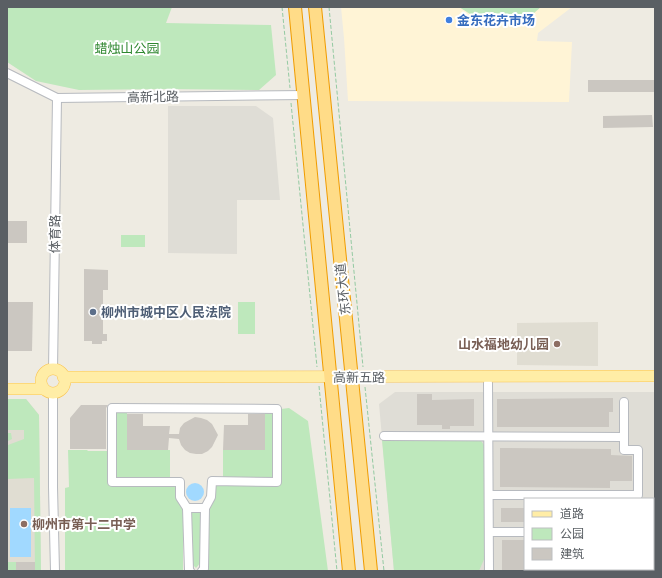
<svg xmlns="http://www.w3.org/2000/svg" width="662" height="578" font-family="'PT Sans','Noto Sans SC',sans-serif">
<rect width="100%" height="100%" fill="#eeebe2"/>
<path fill="#fff4d6" d="M341,7H572L538,33L537,41L572,42L569,102L348,101L344,38Z"/>
<g fill="#dfddd6" fill-rule="evenodd">
<path d="M168,106H256L273,118L280,200H237V254L168,253Z"/>
<path d="M395,392H655V571H394L379,404ZM525,499H653V569H525Z"/>
</g>
<g fill="#e0ddd2">
<path d="M598,322V366L517,365V323Z"/>
<path d="M7,399H26L39,415L41,571H7Z"/>
</g>
<g fill="#bee8bc">
<path d="M7,7H172L166,23L271,25L276,75L259,90L167,89L79,90L36,81L7,62Z"/>
<path d="M459,7H541L527,19L470,14Z"/>
<rect x="121" y="235" width="24" height="12"/>
<rect x="238" y="302" width="17" height="32"/>
<path d="M7,399H26L39,415L41,571H35L34,478L7,479V433H11L12,439L8,441V445L24,439V430H7Z"/>
<path d="M112,408H127V450H170V482H180L183,506V571H65V488L69,487L68,450H87L88,451H108Z"/>
<path d="M289,408L308,421L328,571H208L207,507L212,481H223V450H265V411Z"/>
<path d="M382,440L481,441L484,445L485,557L479,571H394Z"/>
<path d="M187,508H205L201,562L196,568L192,564Z"/>
<rect x="7" y="562" width="9" height="9"/>
</g>
<g fill="#a1d9ff">
<circle cx="195" cy="492" r="9"/>
<rect x="10" y="508" width="21" height="49"/>
</g>
<g fill="#cbc7c1">
<rect x="588" y="80" width="67" height="12"/>
<path d="M652,115L653,127L603,128V116Z"/>
<rect x="7" y="221" width="20" height="22"/>
<path d="M84,269L108,270V290H103V334H107V341H102V344H92V341H84Z"/>
<path d="M7,302H33L32,351H7Z"/>
<path d="M417,394H432V400L474,399V426H450V429H442V425H417Z"/>
<path d="M613,398V412H609V427H497V399Z"/>
<path d="M81,405H108L106,408V449H70V418Z"/>
<path d="M127,414H143V426H170L169,434H179L180,428L184,423L195,417L201,418L207,420L212,424L218,435L212,447L208,451L202,454H196L190,453L185,450L181,445L179,439L169,438L168,450H127Z"/>
<path d="M248,414H265V450H223L224,425H248Z"/>
<path d="M500,448L611,449V455L632,456V481H610V488L500,487Z"/>
<rect x="501" y="508" width="24" height="14"/>
<rect x="502" y="540" width="23" height="31"/>
<rect x="16" y="562" width="19" height="9"/>
</g>
<g fill="none" stroke-linecap="round" stroke-linejoin="round">
<defs>
<g id="minor">
<path d="M7,73L57,98L305,95"/>
<path d="M53,370L57,98"/>
<path d="M488,383L489,571"/>
<path d="M53,393V487L55,571"/>
<path d="M384,436L624,437"/>
<path d="M489,495H638V450H624V402"/>
<path d="M187,508L180,497V482H112V408L277,409V482L212,481L211,497L205,508"/>
<path d="M489,532H525"/>
<path d="M629,569V570L648,571"/>
<path d="M190,571L189,570L187,508H205L204,569L202,571"/>
</g>
<g id="major">
<circle cx="53" cy="381" r="12"/>
<path d="M63,377L655,376"/>
<path d="M7,389H43"/>
</g>
<g id="highway">
<path d="M295,7L349,571"/>
<path d="M315,7L371,571"/>
</g>
</defs>
<use href="#minor" stroke="#b7babf" stroke-width="10"/>
<use href="#major" stroke="#fbc44e" stroke-width="12"/>
<use href="#highway" stroke="#f09c00" stroke-width="14"/>
<g stroke="#94caa2" stroke-width="1" stroke-dasharray="4 2" stroke-linecap="butt">
<path d="M282,7L290,88"/>
<path d="M329,7L363,367"/>
<path d="M291,103L317,367"/>
<path d="M319,386L337,571"/>
<path d="M365,387L384,571"/>
</g>
<use href="#minor" stroke="#fff" stroke-width="8"/>
<use href="#major" stroke="#ffeda6" stroke-width="11"/>
<use href="#highway" stroke="#ffdc88" stroke-width="12"/>
</g>
<circle fill="#3f7fe0" stroke="#fff" stroke-width="1.5" cx="449" cy="20" r="4"/>
<circle fill="#5c6f8a" stroke="#fff" stroke-width="1.5" cx="93" cy="312" r="4"/>
<g fill="#8d6e63" stroke="#fff" stroke-width="1.5">
<circle cx="557" cy="344" r="4"/>
<circle cx="24" cy="524" r="4"/>
</g>
<g text-anchor="middle" dominant-baseline="central" stroke-width="4" stroke-linejoin="round" paint-order="stroke">
<g font-size="13" font-weight="bold" fill="#366cbe" stroke="#fff" text-anchor="start">
<text x="457" y="20">金东花卉市场</text>
</g>
<g font-size="13" fill="#2e872f" stroke="#fff">
<text x="127" y="48">蜡烛山公园</text>
</g>
<g font-size="13" fill="#5a5f64" stroke="#fff">
<text transform="translate(153 97) rotate(-1)">高新北路</text>
<text transform="translate(55 234) rotate(-89)">体育路</text>
<text transform="translate(343 289) rotate(-96)">东环大道</text>
<text x="359" y="377">高新五路</text>
</g>
<g font-size="13" font-weight="bold" fill="#4e5e75" stroke="#fff" text-anchor="start">
<text x="101" y="312">柳州市城中区人民法院</text>
</g>
<g font-size="13" font-weight="bold" fill="#785e54" stroke="#fff" text-anchor="end">
<text x="549" y="344">山水福地幼儿园</text>
<text x="32" y="524" text-anchor="start">柳州市第十二中学</text>
</g>
</g>
<rect width="662" height="578" fill="none" stroke="#5a5f64" stroke-width="16"/>
<rect x="524" y="498" width="130" height="72" fill="#ffffff" stroke="#bdbfc1"/>
<rect x="532" y="511" width="20" height="6" fill="#ffeda6" stroke="#bdbfc1"/>
<text x="560" y="518" font-size="12" fill="#5a5f64">道路</text>
<rect x="532" y="528" width="20" height="12" fill="#bee8bc" stroke="#bdbfc1"/>
<text x="560" y="538" font-size="12" fill="#5a5f64">公园</text>
<rect x="532" y="548" width="20" height="12" fill="#cbc7c1" stroke="#bdbfc1"/>
<text x="560" y="558" font-size="12" fill="#5a5f64">建筑</text>
</svg>
